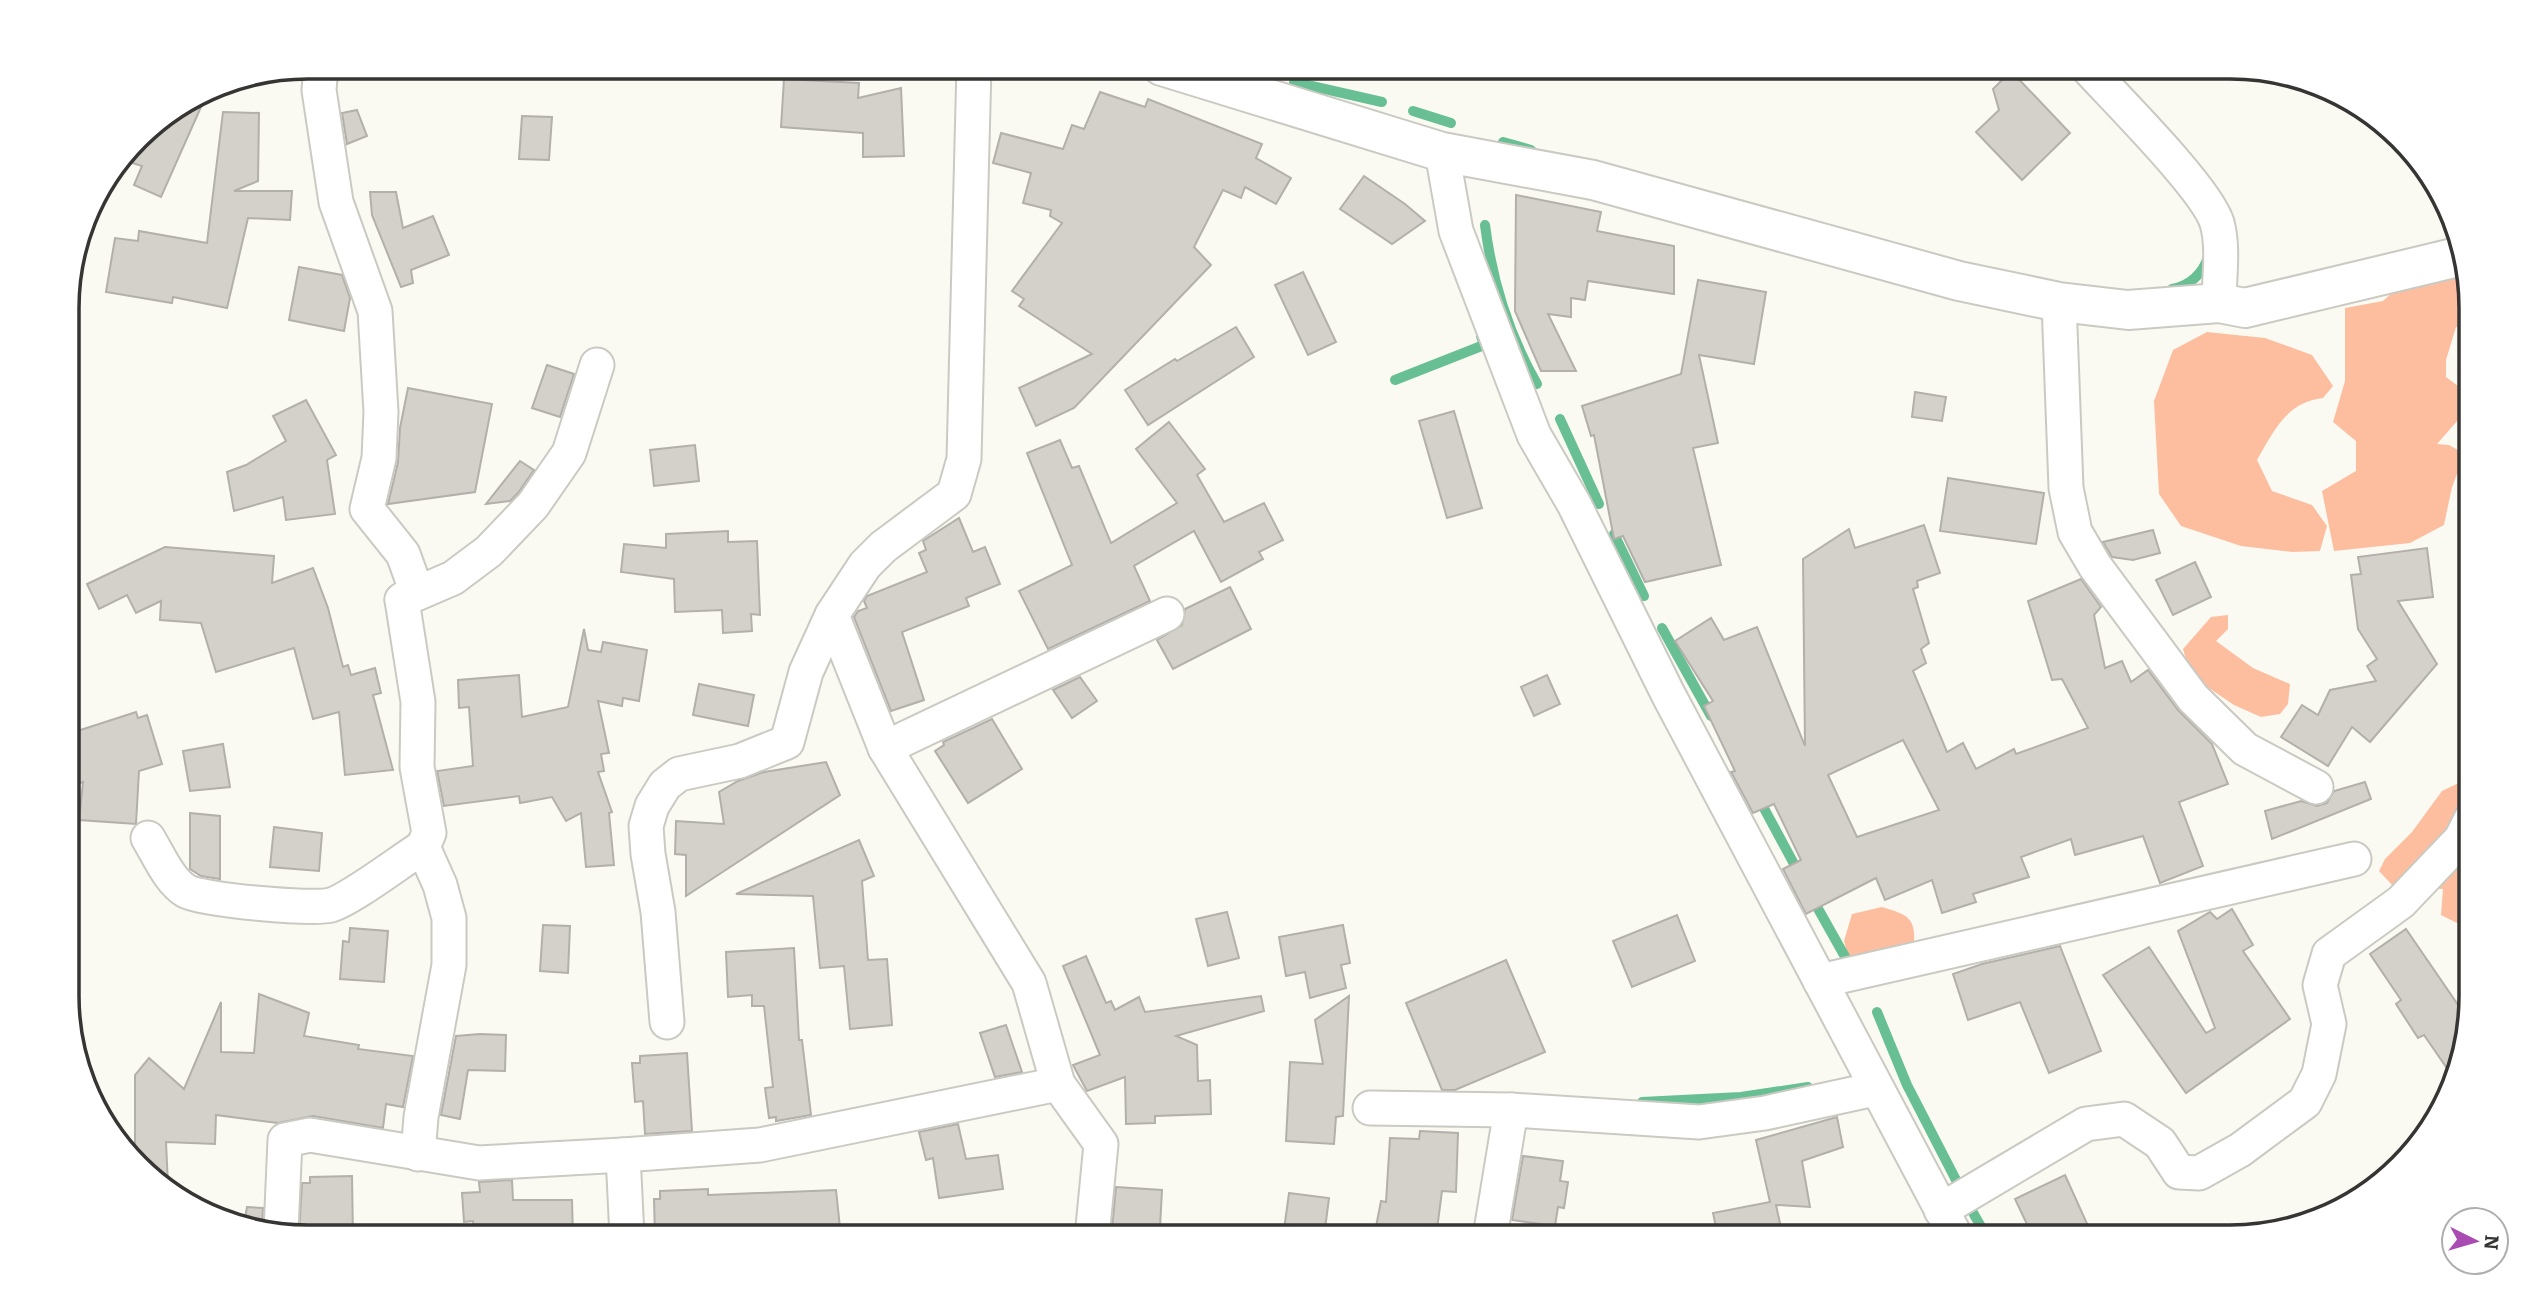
<svg xmlns="http://www.w3.org/2000/svg" width="2538" height="1304" font-family="Bitter,serif">
<rect width="100%" height="100%" fill="#fafaf3"/>
<g fill="#fcbe9f">
<path d="M2465,264L2469,277L2470,325L2456,327L2446,360V377L2470,395L2466,411L2437,444L2449,445L2465,454L2452,487L2444,525L2410,543L2334,551L2322,491L2356,471V441L2333,422L2345,381V308L2383,301L2414,273Z"/>
<path d="M2207,332L2265,338L2312,355L2333,386L2323,398C2287,402 2274,430 2257,460L2272,491L2312,505L2327,526L2320,551L2293,552L2241,546L2181,526L2159,494L2154,401L2173,350Z"/>
<path d="M2228,615V629L2216,641L2253,668L2290,684L2288,704L2280,714L2261,717L2234,705L2191,676L2183,649L2211,617Z"/>
<path d="M2471,777V863L2463,882L2471,883V930L2441,915L2443,889L2394,887L2379,871L2385,859L2412,832L2442,791Z"/>
<path d="M1882,907C1908,915 1916,917 1914,946L1850,963L1844,941L1852,914Z"/>
</g>
<g fill="none" stroke-linecap="round" stroke-linejoin="round">
<g stroke="#67bf93" stroke-width="10">
<path d="M1240,66L1264,73"/>
<path d="M1294,82L1382,102"/>
<path d="M1413,111L1451,123"/>
<path d="M1503,142L1531,150"/>
<path d="M1485,225C1492,280 1509,335 1537,384"/>
<path d="M2172,289C2189,286 2203,274 2208,257"/>
<path d="M1395,380L1484,345L1481,336"/>
<path d="M1560,419L1599,504"/>
<path d="M1614,534L1644,596"/>
<path d="M1662,628L1711,716"/>
<path d="M1759,799L1800,875"/>
<path d="M1812,898L1848,962"/>
<path d="M1877,1012L1907,1085L1956,1180"/>
<path d="M1642,1102L1741,1097L1808,1087"/>
<path d="M1968,1204L1987,1237"/>
</g>
</g>
<g fill="#d4d0ca" stroke="#b3afaa" stroke-width="2" fill-rule="evenodd">
<path d="M2011,71L2070,133L2022,180L1976,132L1999,110L1993,89Z"/>
<path d="M784,79L859,83L858,98L901,88L904,156L863,157V133L781,127Z"/>
<path d="M209,89L161,197L134,185L142,166L123,160L148,127Z"/>
<path d="M1100,92L1145,107L1148,99L1262,144L1256,158L1291,178L1276,204L1245,187L1241,198L1223,190L1194,247L1211,265L1074,408L1036,426L1019,388L1092,354L1019,306L1024,299L1012,291L1062,223L1050,216L1051,210L1023,203L1031,173L993,163L1001,133L1063,149L1072,125L1084,129Z"/>
<path d="M357,110L367,136L347,144L342,113Z"/>
<path d="M223,112L259,113L258,181L234,191H292L290,220L248,218L227,308L173,297L172,303L106,292L115,238L138,241L139,231L207,243Z"/>
<path d="M522,116L552,117L549,160L519,159Z"/>
<path d="M1364,176L1405,204L1425,221L1392,244L1340,209Z"/>
<path d="M370,192H396L403,228L433,216L449,255L411,270L413,283L401,287L372,215Z"/>
<path d="M1516,195L1601,212L1597,231L1674,246V294L1588,281L1585,300L1571,298V317L1548,314L1576,371H1541L1515,311Z"/>
<path d="M299,267L342,275L350,298L344,331L289,320Z"/>
<path d="M1303,272L1336,342L1308,355L1275,285Z"/>
<path d="M1698,280L1766,292L1754,364L1699,355L1718,443L1693,448L1721,565L1645,582L1623,536L1614,539L1594,435L1591,436L1582,406L1681,374Z"/>
<path d="M1236,327L1254,357L1148,425L1125,390L1175,359L1177,361Z"/>
<path d="M547,365L574,374L560,417L532,408Z"/>
<path d="M408,388L492,404L475,492L388,504L398,462L400,428Z"/>
<path d="M1915,392L1946,397L1942,421L1912,417Z"/>
<path d="M306,400L336,455L327,460L335,514L286,520L283,497L234,511L227,472L246,465L286,441L273,416Z"/>
<path d="M1454,411L1482,508L1447,518L1419,421Z"/>
<path d="M1169,422L1205,469L1197,475L1224,522L1264,503L1283,540L1259,552L1263,559L1221,582L1194,531L1134,566L1150,601L1048,649L1019,591L1072,565L1027,453L1060,440L1072,468L1079,466L1111,543L1177,503L1136,449Z"/>
<path d="M695,445L699,481L654,486L650,450Z"/>
<path d="M520,461L534,470L518,493L510,501L486,504Z"/>
<path d="M1948,478L2044,493L2036,544L1940,531Z"/>
<path d="M959,518L973,552L985,547L1000,584L966,598L969,606L902,632L924,700L891,711L854,617L858,611L867,608L864,601L867,596L927,572L919,553L926,550L923,541Z"/>
<path d="M1924,525L1940,573L1917,581L1918,587L1913,589L1929,643L1921,649L1926,663L1913,671L1947,752L1963,743L1976,769L2014,749L2016,754L2088,728L2062,679L2052,680L2028,601L2081,579L2101,607L2094,615L2105,668L2122,661L2131,682L2148,670L2178,710L2212,744L2228,784L2179,802L2203,866L2160,883L2143,836L2075,855L2071,839L2021,857L2029,877L1973,894L1976,902L1942,913L1932,880L1885,900L1876,878L1806,914L1783,869L1801,860L1774,804L1753,813L1731,772L1735,771L1704,706L1713,701L1675,641L1711,618L1724,640L1757,627L1805,746L1803,559L1849,529L1855,548ZM1903,740L1939,810L1857,837L1828,775Z"/>
<path d="M2153,530L2160,553L2133,560L2112,557L2103,542Z"/>
<path d="M728,531V542L757,541L760,615L751,614L752,631L723,633L722,610L675,612L674,579L621,572L624,544L666,548V534Z"/>
<path d="M165,547L274,556L272,583L313,568L328,608L343,667L348,665L351,675L375,668L381,693L373,695L393,770L345,775L339,712L313,719L294,648L216,672L201,623L160,620L161,601L136,613L127,595L99,609L87,584Z"/>
<path d="M2427,548L2433,597L2398,601L2437,664L2370,742L2352,727L2328,766L2281,737L2302,705L2318,715L2330,690L2376,681L2367,666L2377,659L2358,629L2351,575L2361,574L2358,557Z"/>
<path d="M2195,562L2211,597L2173,615L2156,580Z"/>
<path d="M1230,587L1251,629L1173,669L1157,640L1182,625L1185,609Z"/>
<path d="M584,629L588,650L601,652L603,642L647,650L639,701L623,698L622,706L598,701L609,753L601,754L604,771L598,772L612,812L609,813L614,865L586,867L581,813L566,821L552,797L520,803L519,796L444,806L437,771L473,766L469,707L459,708L458,680L519,675L522,717L568,707Z"/>
<path d="M1547,675L1560,704L1534,716L1521,687Z"/>
<path d="M1080,677L1097,701L1072,718L1053,690Z"/>
<path d="M699,684L754,695L748,726L693,715Z"/>
<path d="M136,712L138,718L147,715L162,764L139,771L136,824L79,820L83,782L68,787V734Z"/>
<path d="M992,719L1022,769L968,803L935,751L944,745L943,742Z"/>
<path d="M223,744L230,787L190,791L183,751Z"/>
<path d="M826,762L840,795L686,896V855L675,854L676,821L724,824L719,792L738,781L764,772Z"/>
<path d="M2365,782L2371,799L2272,839L2265,811L2301,801L2317,806L2327,803L2334,791Z"/>
<path d="M190,813L220,816V879L201,876L190,869Z"/>
<path d="M274,827L322,833L319,871L270,867Z"/>
<path d="M859,840L874,876L862,881L868,960L887,959L892,1025L850,1029L844,966L820,968L813,896L736,894Z"/>
<path d="M2232,909L2253,945L2243,951L2290,1019L2186,1093L2103,975L2149,947L2206,1033L2215,1028L2178,931L2210,912L2217,919Z"/>
<path d="M1227,912L1239,958L1208,966L1196,919Z"/>
<path d="M1677,915L1695,961L1632,987L1613,941Z"/>
<path d="M543,925L570,926L568,973L540,971Z"/>
<path d="M1343,925L1350,963L1341,965L1346,988L1310,998L1305,972L1286,976L1279,937Z"/>
<path d="M350,928L388,931L384,982L340,979L343,941L349,942Z"/>
<path d="M2406,929L2467,1018L2453,1077L2424,1035L2418,1038L2396,1004L2401,1000L2370,954Z"/>
<path d="M2060,946L2101,1051L2049,1073L2020,1002L1968,1020L1953,974L1982,964Z"/>
<path d="M794,948L799,1040H802L811,1115L776,1121V1117L769,1118L765,1088L773,1087L764,1006H752V995L728,997L726,952Z"/>
<path d="M1086,956L1106,1003L1111,1001L1115,1010L1139,997L1145,1012L1261,996L1264,1011L1176,1036L1197,1045L1198,1081L1210,1080L1211,1114L1155,1116V1123L1126,1124L1125,1077L1087,1091L1073,1065L1100,1055L1063,966Z"/>
<path d="M1506,960L1545,1052L1455,1090H1442L1406,1003Z"/>
<path d="M259,994L309,1013L304,1036L359,1045L358,1049L413,1056L403,1107L386,1104L383,1128L313,1116L278,1123L216,1115L215,1144L166,1142L168,1185L135,1158V1075L149,1058L184,1089L221,1002V1052L254,1053Z"/>
<path d="M1349,996L1343,1116L1336,1117L1334,1144L1286,1141L1290,1062L1323,1064L1315,1020Z"/>
<path d="M1006,1025L1022,1072L995,1077L980,1033Z"/>
<path d="M480,1034L506,1035L505,1071L468,1070L460,1119L441,1115L456,1036Z"/>
<path d="M687,1053L692,1131L645,1134L643,1101L635,1102L632,1063H640V1056Z"/>
<path d="M1837,1117L1843,1147L1802,1161L1810,1207L1776,1205L1783,1237H1718L1713,1213L1770,1202L1756,1140Z"/>
<path d="M958,1124L966,1159L998,1155L1003,1189L939,1198L933,1158L926,1160L919,1132Z"/>
<path d="M1420,1131L1458,1133L1456,1192L1442,1191L1436,1237H1374L1381,1201L1386,1202L1390,1138L1419,1139Z"/>
<path d="M1523,1156L1563,1161L1560,1181L1568,1182L1564,1208L1558,1207L1555,1226L1512,1220Z"/>
<path d="M2065,1175L2093,1237H2033L2015,1199Z"/>
<path d="M352,1176L353,1237L299,1235L302,1183H310V1177Z"/>
<path d="M512,1180L513,1200H572L573,1237H474L473,1221L464,1222L462,1193L480,1192L479,1182Z"/>
<path d="M1116,1187L1162,1190L1160,1228H1147V1231L1112,1229Z"/>
<path d="M708,1189V1195L836,1190L841,1237H655L654,1199H660V1191Z"/>
<path d="M1289,1193L1329,1198L1324,1237H1283Z"/>
<path d="M247,1207L263,1208L262,1227L244,1223Z"/>
</g>
<g fill="none" stroke-linecap="round" stroke-linejoin="round">
<defs>
<g id="street">
<path d="M321,66L319,90L336,202L375,311L381,412L379,458L367,509L403,554L416,590L402,600L418,702L417,767L429,833L423,847L440,885L449,918V965L421,1117L418,1154"/>
<path d="M974,66L964,459L954,494L883,547L865,565L832,615L885,748L1029,983L1058,1084L1101,1144L1092,1237"/>
<path d="M2086,66C2114,97 2207,189 2217,223C2224,248 2219,277 2219,303"/>
<path d="M1442,152L1456,231L1534,435L1574,504L1668,694L1956,1237"/>
<path d="M2059,302L2066,488L2075,532L2095,566L2193,698L2245,749L2316,787"/>
<path d="M402,600L453,578L489,551L533,505L569,453L597,365"/>
<path d="M885,748L1167,614"/>
<path d="M148,838C158,854 169,881 186,891C202,900 313,910 331,905C351,899 402,860 423,847"/>
<path d="M1820,981L2354,859"/>
<path d="M667,1022L658,912L648,854L646,826L652,806L665,785L679,774L740,761L787,742L806,672L832,615"/>
<path d="M1370,1108L1511,1110L1699,1122L1765,1113L1875,1089"/>
<path d="M1941,1210L2086,1124L2124,1119L2160,1143L2179,1172L2199,1173L2240,1150L2305,1102L2319,1074L2329,1024L2320,985L2329,954L2401,902L2461,839L2471,819"/>
<path d="M281,1231L285,1140L310,1135L479,1163L623,1155"/>
<path d="M627,1237L623,1155L760,1145L1058,1084"/>
<path d="M1490,1237L1511,1110"/>
</g>
<path id="secondary" d="M1162,66L1442,152L1593,180L1959,281L2059,302L2128,310L2219,303L2245,308L2462,256"/>
</defs>
<use href="#street" stroke="#cacac3" stroke-width="37"/>
<use href="#secondary" stroke="#cacac3" stroke-width="42"/>
<use href="#street" stroke="#fff" stroke-width="33"/>
<use href="#secondary" stroke="#fff" stroke-width="38"/>
</g>
<path d="M0 0H2538V1304H0ZM308 79H2230A229 229 0 0 1 2459 308V996A229 229 0 0 1 2230 1225H308A229 229 0 0 1 79 996V308A229 229 0 0 1 308 79Z" fill="#fff" fill-rule="evenodd"/>
<path fill="none" stroke="#363533" stroke-width="3.5" d="M308 79H2230A229 229 0 0 1 2459 308V996A229 229 0 0 1 2230 1225H308A229 229 0 0 1 79 996V308A229 229 0 0 1 308 79Z"/>
<g transform="translate(2475 1241) rotate(95)"><circle r="33" fill="#ffffff" stroke="#afaead" stroke-width="2"/>
<path d="M0-5L12 26L0 18L-12 26Z" fill="#aa4bb3"/>
<text y="-10" font-size="19" font-weight="bold" text-anchor="middle" fill="#363533">N</text>
</g>
</svg>
